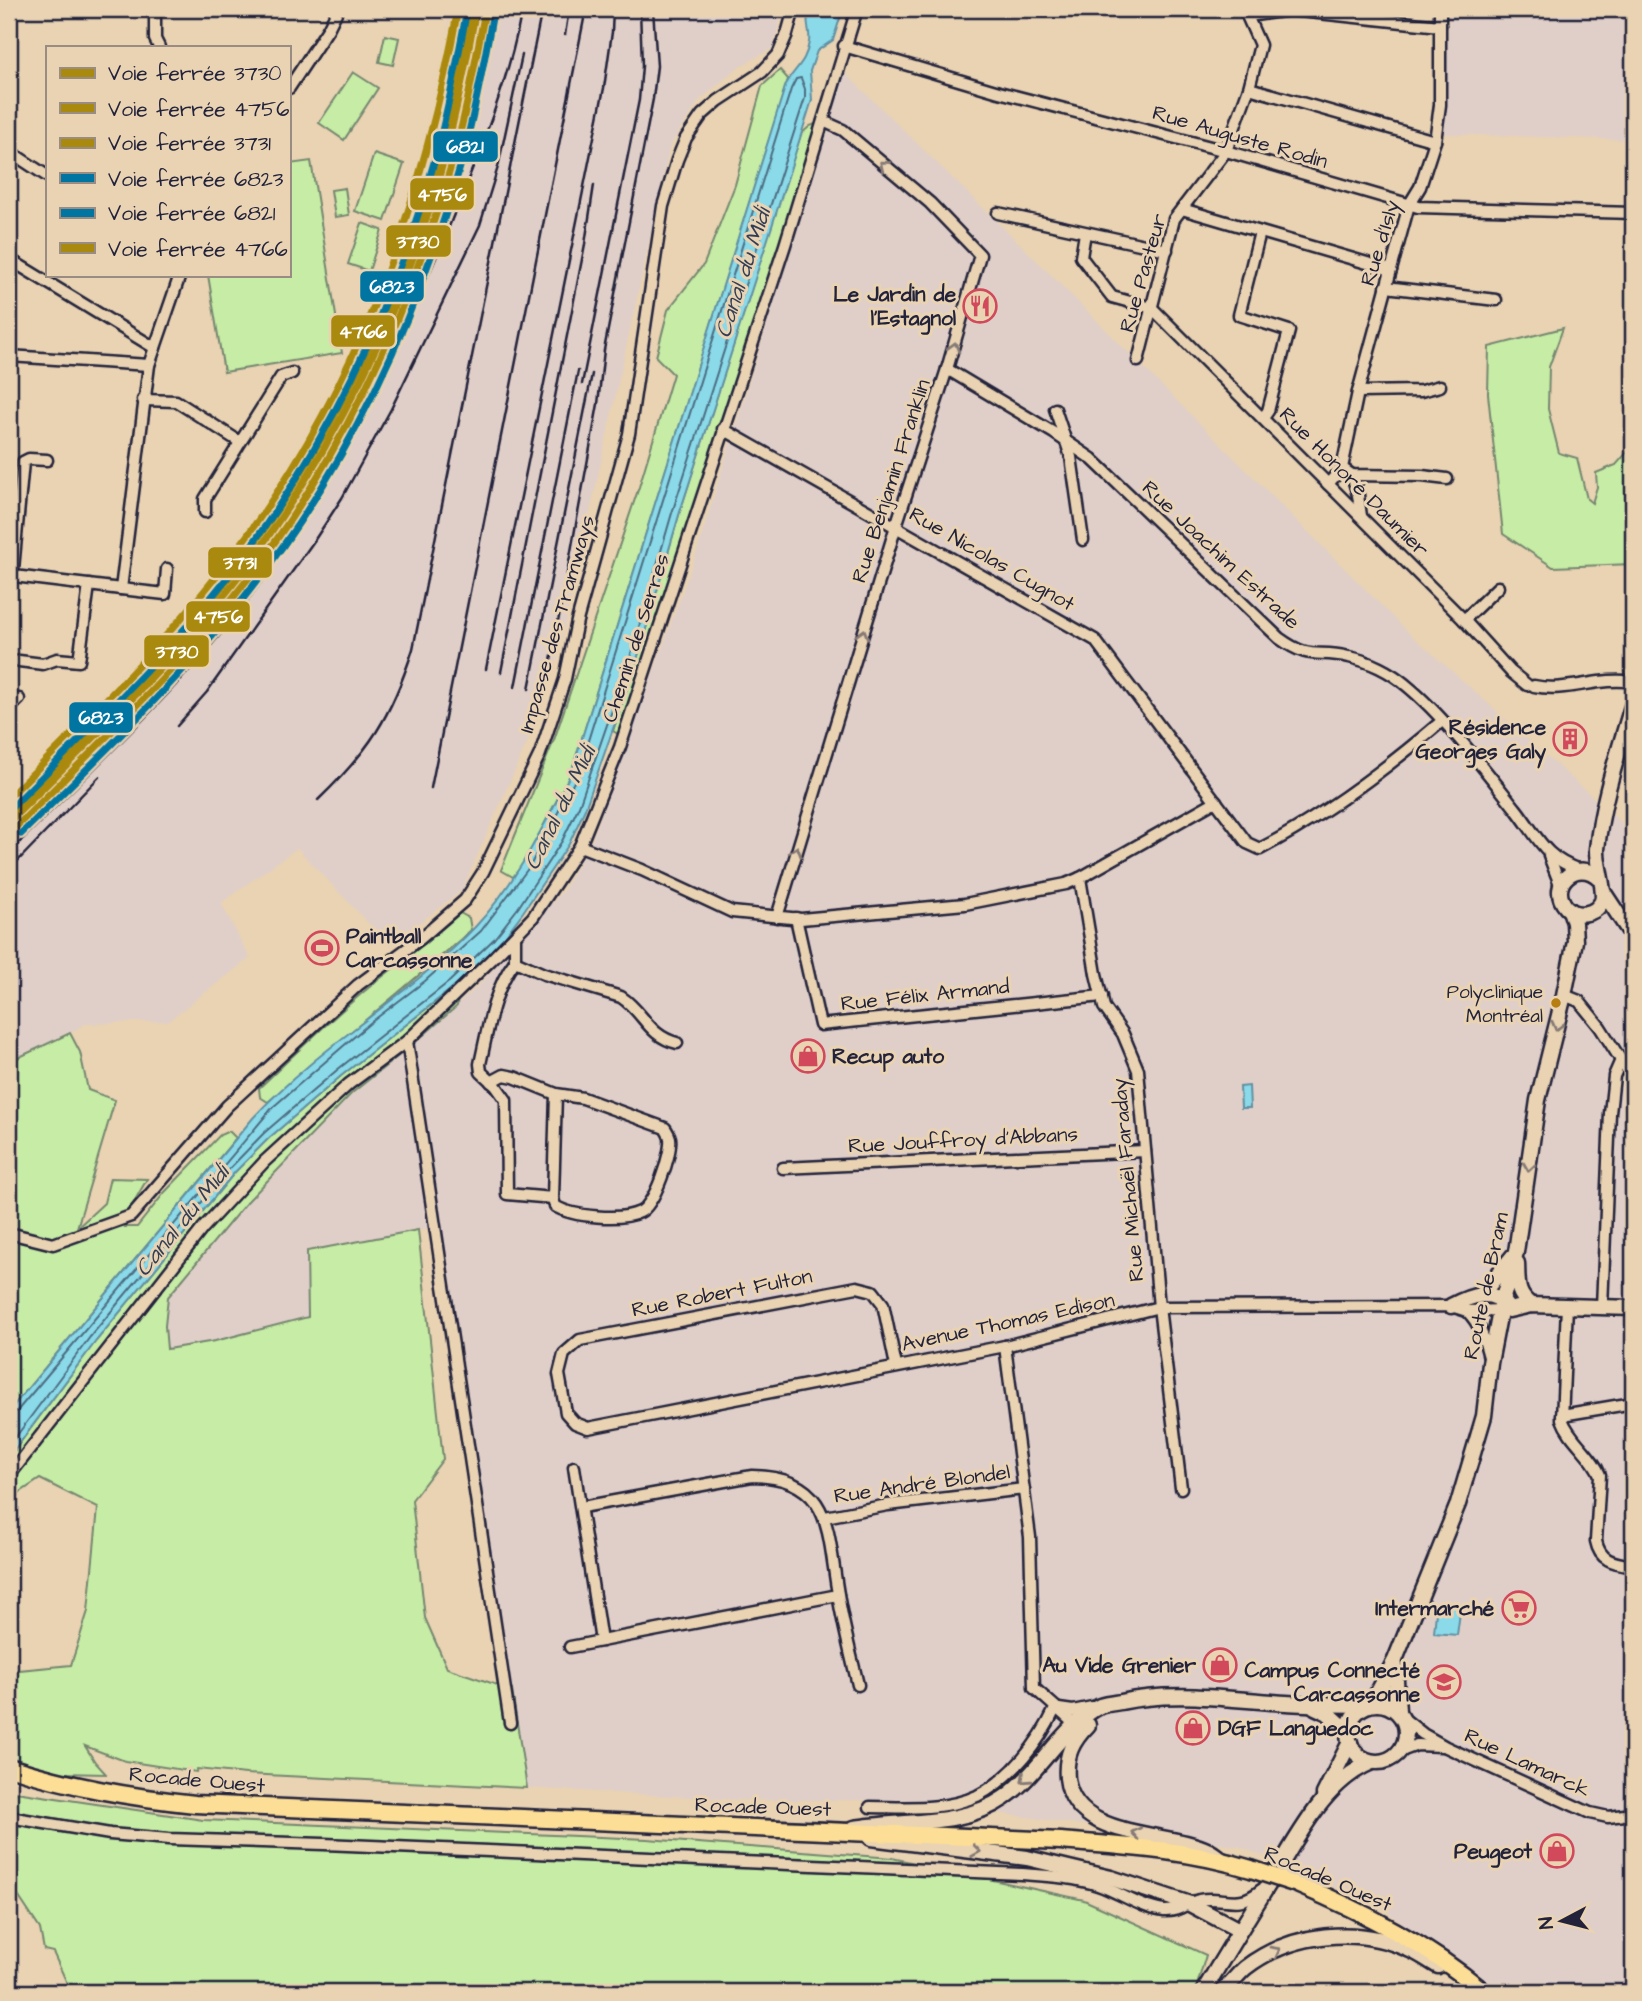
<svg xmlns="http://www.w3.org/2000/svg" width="1642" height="2001" font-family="'Architects Daughter',sans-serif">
<rect width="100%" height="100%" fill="#e9d3b2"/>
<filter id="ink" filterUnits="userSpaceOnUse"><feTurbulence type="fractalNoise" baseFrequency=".0143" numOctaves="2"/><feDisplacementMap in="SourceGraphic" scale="14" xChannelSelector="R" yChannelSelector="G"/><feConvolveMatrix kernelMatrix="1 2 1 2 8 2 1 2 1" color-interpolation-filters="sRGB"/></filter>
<g filter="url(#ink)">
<g fill="#e0cfc8">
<path d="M450,9H783L773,48L736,69L699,101L670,146L559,655L539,716L462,890L390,946L297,848L221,903L250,958L168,1021L85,1024L70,1033L9,1062V794L104,704L185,617L249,534L303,452L362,355L436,123Z"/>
<path d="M1449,9H1633V140L1444,134Z"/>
<path d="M843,71L1027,251L1408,632L1633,833V1992H1497L1383,1909L1241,1847L905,1800H739L527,1788L442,1226L307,1250L308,1317L215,1341L167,1350L162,1294L268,1167L476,988L563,891L592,840L694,560L832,114Z"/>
</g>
<g fill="#c7eca5" stroke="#748770" stroke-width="2">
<path d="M385,35L399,38L393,65L379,62Z"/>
<path d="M780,70L788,79L571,773L524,863L513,877L501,870L554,740L639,487L673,374L656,357L668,310L704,264L735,185L762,86Z"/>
<path d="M353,72L378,88L344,140L319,123Z"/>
<path d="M818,123L624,726L618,734L613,731L636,663L679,515L801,134L810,126Z"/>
<path d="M374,154L404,164L385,221L355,211Z"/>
<path d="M311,161L342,353L224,372L208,275H289V164Z"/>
<path d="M345,188L349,215L335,217L331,190Z"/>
<path d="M362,223L382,230L369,271L348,264Z"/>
<path d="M1563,328L1549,367L1548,409L1559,453L1577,458L1587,499L1592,503L1597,487L1596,473L1616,465L1629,450L1633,451V564L1553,567L1503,534L1488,394L1489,347Z"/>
<path d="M460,913L469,918L471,930C405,989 335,1044 268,1102L260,1097L259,1088C296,1053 332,1017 372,985C402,961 432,939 460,913Z"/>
<path d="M455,986L458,997L457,1006L411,1046L352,1093L246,1203L168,1297L165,1326L167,1349L215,1341L308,1317L307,1251L418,1230L443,1459L412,1500L425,1618L447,1668L512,1690L527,1788L246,1774L197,1769L196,1772L125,1761L85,1746L95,1762L106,1774L60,1773L9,1758V1671L71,1665L88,1611L98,1508L40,1479L19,1493L9,1513V1466L14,1451L96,1341L235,1172L269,1138L341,1076Z"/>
<path d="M70,1033L80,1052L88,1090L115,1100L77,1228L104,1203L110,1178L147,1179L134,1202L125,1227H137L165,1192L220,1135L229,1131L236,1138L9,1411V1062Z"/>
<path d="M9,1791L203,1820L647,1839L892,1858L1084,1900L1206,1955L1195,1992H71L53,1952L44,1950L40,1929L9,1882Z"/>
</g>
<g fill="#8bdae9" stroke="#6190a3" stroke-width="2">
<path d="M810,9H843L833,40L817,51L810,71L812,100L790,170L679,515L636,663L585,809L569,844L523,912L500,943L455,986L341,1076L269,1138L235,1172L96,1341L9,1457V1411L253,1118C319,1046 408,997 475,927C517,882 543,827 571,773L785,87C792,69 806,65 809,42C811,29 804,25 810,9Z"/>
<path d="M1249,1086L1250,1108H1241L1240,1087Z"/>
<path d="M1437,1602L1461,1605L1457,1635L1434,1633Z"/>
</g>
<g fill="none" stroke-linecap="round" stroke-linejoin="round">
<path stroke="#4c6c81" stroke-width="2" d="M9,1414L17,1411L273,1107L370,1023L425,981L481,931L530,866L577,776L791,89L796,79L801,78L805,89V98L672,513L629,661L579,806L562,841L518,908L494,939L450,981L337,1070L264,1133L230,1168L90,1337L9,1446"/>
<defs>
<g id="street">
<path d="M155,9V39L159,47"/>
<path d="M1248,16L1290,10L1440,26"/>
<path d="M844,46L999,92L1226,151L1418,207L1633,213"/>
<path d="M289,88L328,29L338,9"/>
<path d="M1249,88L1435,141"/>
<path d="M9,151L47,176"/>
<path d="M1182,209L1391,270"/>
<path d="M998,213L1167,250"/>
<path d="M1260,232L1239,315L1289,331L1268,411L1263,418"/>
<path d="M1085,233L1081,257L1112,297L1152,308L1464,620L1511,672L1527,685"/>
<path d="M9,259L155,348"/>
<path d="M1386,287L1496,300"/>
<path d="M9,356L149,365"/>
<path d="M1138,361L1174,219L1226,151L1249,88L1260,45L1244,9"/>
<path d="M947,369L1054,433L1092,459L1279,638C1312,662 1316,649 1349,657C1369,661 1391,672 1406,685C1444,716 1485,770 1516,809C1538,837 1544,858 1580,870"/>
<path d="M1358,392L1421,391L1440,386"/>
<path d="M143,400L176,401L240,442"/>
<path d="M1055,409L1071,457L1083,540"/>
<path d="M723,429L1095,640L1247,843L1260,849C1327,814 1386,769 1442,721"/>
<path d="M1342,468L1352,475L1422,476L1447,479"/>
<path d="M1352,475L1358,495L1361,516"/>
<path d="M1328,484L1342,468L1358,392L1391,270L1409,205L1420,187L1435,141L1440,105V9"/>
<path d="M205,512V499L281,377L292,373"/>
<path d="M14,576L13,569L23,462L29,459L47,460"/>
<path d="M9,581L14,576L121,589L149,365L180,275"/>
<path d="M121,589L165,594L167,569"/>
<path d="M1464,620L1498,587"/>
<path d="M19,661L43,664L57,659L79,661L89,585"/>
<path d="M1534,686C1567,693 1600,676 1633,682"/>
<path d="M9,709L19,699"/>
<path d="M1633,791V798"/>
<path d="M580,846L642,870L732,912L801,919L965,904L1066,884L1080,878L1216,801"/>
<path d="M1549,856L1561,887"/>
<path d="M1080,878L1096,974L1104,1007L1123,1034L1138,1070L1159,1307L1181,1488"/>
<path d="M777,917L896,526L947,369L980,255L930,203L843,130L823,121"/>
<path d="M796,918L820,1025L1102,996"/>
<path d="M515,936V961L544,974L621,997C644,1012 648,1036 677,1043"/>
<path d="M515,961C493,990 488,1029 480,1064L481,1072L496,1086L506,1100L507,1194L553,1198L556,1094"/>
<path d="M1564,995L1579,1001L1600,1027L1633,1079"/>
<path d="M407,1041L510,1723"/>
<path d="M491,1082L504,1075L514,1077L556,1094L583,1098L665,1128C667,1131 669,1134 670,1138C672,1153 655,1205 640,1212C622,1221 572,1217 555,1206L553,1198"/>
<path d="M783,1168L1145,1151"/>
<path d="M9,1233L53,1244L131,1216L227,1106L358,985L420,939L465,900L483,872L540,754L565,679L577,621L629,434L663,206L677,160L686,138L702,115L718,101L762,72L778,55L787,34L794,9"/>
<path d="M1567,1306L1562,1419C1570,1441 1592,1454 1600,1475L1596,1541C1600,1562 1615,1563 1633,1566"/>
<path d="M1602,1307L1610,1113L1614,1076L1621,1060"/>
<path d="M1467,1311C1480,1324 1484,1338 1489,1357"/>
<path d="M1005,1346L1030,1537L1034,1688L1070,1720L1072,1729"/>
<path d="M896,1366L883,1304L873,1291L857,1287L580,1340L564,1354L559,1374L566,1413L575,1423L588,1428L1005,1346L1159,1307L1451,1306L1467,1311L1504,1310"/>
<path d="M1562,1415L1633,1403"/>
<path d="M574,1467L601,1641"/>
<path d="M9,1476L203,1228L265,1161L349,1084L407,1041L491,960L533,917L580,846L620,747L785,245L857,9"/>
<path d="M582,1507L752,1476C833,1477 827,1532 838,1594C843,1625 851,1655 858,1685"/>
<path d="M825,1517L888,1505L1024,1489"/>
<path d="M570,1647L838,1595"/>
<path d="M1059,1709L1073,1711L1092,1707"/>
<path d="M1404,1719L1423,1734L1446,1747L1590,1813L1608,1817L1633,1814"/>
<path d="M1401,1751L1417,1745L1441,1746"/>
<path d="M870,1807C904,1807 945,1811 977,1796C1011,1779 1039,1743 1055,1709"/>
<path d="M9,1817L110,1834L169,1839L324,1844L1022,1874C1048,1876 1073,1877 1098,1885C1119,1892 1141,1908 1164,1911C1178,1912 1187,1903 1199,1900C1223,1895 1238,1910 1261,1890"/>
</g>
<g id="secondary">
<path d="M1599,878C1577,857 1547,885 1566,907C1576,918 1596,915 1602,901C1606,890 1596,864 1597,849C1602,799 1619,751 1633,703"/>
<path d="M1604,893L1633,937"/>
<path d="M1517,1263C1518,1280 1515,1294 1531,1305"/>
<path d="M1482,1294L1513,1256"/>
<path d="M1451,1306C1470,1296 1492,1287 1507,1307"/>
<path d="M1509,1310L1531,1305L1633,1308"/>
<path d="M1395,1665L1398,1711"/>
<path d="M1372,1703L1395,1660L1458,1504L1484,1416L1490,1363L1502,1301L1516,1252L1538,1100L1564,995L1575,941L1574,923L1570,910"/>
<circle cx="1377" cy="1733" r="29"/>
<path d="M1315,1707L1328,1713L1348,1731"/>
<path d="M1088,1725C1072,1741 1065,1756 1067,1778C1074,1841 1168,1830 1209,1851C1213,1853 1218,1857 1222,1860"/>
<path d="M1324,1794L1350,1742"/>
<path d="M854,1828C902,1820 963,1827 1004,1798C1039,1774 1063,1725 1100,1706C1106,1704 1115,1703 1121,1702C1174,1690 1232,1700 1286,1703C1312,1705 1339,1704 1365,1705"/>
<path d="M871,1838L1027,1858L1111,1878L1190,1904L1239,1930"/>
<path d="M1203,1992C1225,1955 1247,1919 1270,1882C1297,1840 1323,1782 1372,1762"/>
<path d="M1222,1992C1230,1985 1237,1975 1245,1968C1290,1933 1358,1925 1410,1950C1420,1954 1429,1961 1438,1966"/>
</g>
<g id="primary">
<path d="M9,1767C72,1787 129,1797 195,1804L1061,1841C1125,1846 1189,1850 1251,1869"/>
<path d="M1297,1884C1364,1912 1428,1945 1484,1992"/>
</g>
</defs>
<use href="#street" stroke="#22223b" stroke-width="15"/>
<use href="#secondary" stroke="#22223b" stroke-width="19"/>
<use href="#primary" stroke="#22223b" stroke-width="21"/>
<use href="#street" stroke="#e9d3b2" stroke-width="10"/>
<use href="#secondary" stroke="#e9d3b2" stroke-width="14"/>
<use href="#primary" stroke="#fdde96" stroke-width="16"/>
<g stroke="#22223b" stroke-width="2.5">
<path d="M500,15L501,9"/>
<path d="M565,35L569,9"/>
<path d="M582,384L639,100L642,66L640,9"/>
<path d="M486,669L604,88L612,32L613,9"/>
<path d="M501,672L585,244L594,185"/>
<path d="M515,687L578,371"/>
<path d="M529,689L592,374"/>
<path d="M545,693L598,404L604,350L653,99L657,66L653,9"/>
<path d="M177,726L207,692L314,541L342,498L391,409L480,225L498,167L522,55"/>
<path d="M431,788L586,9"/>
<path d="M318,800C370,750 391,717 413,649L542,9"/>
<path d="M9,853C82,780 159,709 225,629C327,506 389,375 448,229C477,157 508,86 522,9"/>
<path d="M9,870L99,777"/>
</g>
<defs>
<path id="primary-bridge" d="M1251,1869L1297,1884"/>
</defs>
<use href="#primary-bridge" stroke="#22223b" stroke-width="21" stroke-linecap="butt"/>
<use href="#primary-bridge" stroke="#fdde96" stroke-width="16"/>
<defs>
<path id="rail-1" d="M9,822C87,744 169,667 237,579C332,455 404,310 444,159C457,109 467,59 476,9"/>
<path id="rail-2" d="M15,828C93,750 175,673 243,585C340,461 407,316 451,166C466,115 475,63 485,11"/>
<path id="rail-3" d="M9,814C76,747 146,681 206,607C310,478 391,329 435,169C450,116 461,63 471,9"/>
<path id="rail-4" d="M9,810C84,734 164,659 230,574C325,452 393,308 435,159C448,109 458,59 467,9"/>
<path id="rail-5" d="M21,834C100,756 181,679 249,591C348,467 416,319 460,167C474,116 484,64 493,12"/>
<path id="rail-6" d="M9,797C82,724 158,651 222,569C353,403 420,214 458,9"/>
</defs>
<use href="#rail-1" stroke="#e9d3b2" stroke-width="12"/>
<use href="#rail-2" stroke="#e9d3b2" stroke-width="12"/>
<use href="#rail-3" stroke="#e9d3b2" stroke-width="12"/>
<use href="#rail-4" stroke="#e9d3b2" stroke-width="12"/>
<use href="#rail-5" stroke="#e9d3b2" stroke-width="12"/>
<use href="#rail-6" stroke="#e9d3b2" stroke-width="12"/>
<use href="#rail-1" stroke="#aa890f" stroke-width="7"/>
<use href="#rail-2" stroke="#aa890f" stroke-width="7"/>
<use href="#rail-3" stroke="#aa890f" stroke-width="7"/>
<use href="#rail-4" stroke="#0075a1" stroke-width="7"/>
<use href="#rail-5" stroke="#0075a1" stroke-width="7"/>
<use href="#rail-6" stroke="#aa890f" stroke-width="7"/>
</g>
<defs><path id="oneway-chevron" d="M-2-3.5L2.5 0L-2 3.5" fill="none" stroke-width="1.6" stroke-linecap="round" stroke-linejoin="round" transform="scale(1.75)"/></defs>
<g stroke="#867a76">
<use href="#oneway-chevron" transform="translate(884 165) rotate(-140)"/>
<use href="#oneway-chevron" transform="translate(954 347) rotate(-74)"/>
<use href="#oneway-chevron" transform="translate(863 634) rotate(-73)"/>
<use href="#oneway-chevron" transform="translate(796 851) rotate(-73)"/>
<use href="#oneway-chevron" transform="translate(1557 1026) rotate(104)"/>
<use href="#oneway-chevron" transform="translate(1529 1167) rotate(98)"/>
<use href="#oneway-chevron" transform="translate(1025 1779) rotate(137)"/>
<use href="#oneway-chevron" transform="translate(1136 1833) rotate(-167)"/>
<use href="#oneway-chevron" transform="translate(976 1851) rotate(8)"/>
<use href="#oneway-chevron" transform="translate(1276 1951) rotate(-28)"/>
</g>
</g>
<defs>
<symbol id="restaurant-ring" viewBox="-11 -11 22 22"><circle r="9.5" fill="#e9d3b2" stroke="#d1495b" stroke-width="1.5"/><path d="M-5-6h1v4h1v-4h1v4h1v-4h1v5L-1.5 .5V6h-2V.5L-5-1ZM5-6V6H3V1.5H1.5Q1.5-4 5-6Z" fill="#d1495b"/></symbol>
<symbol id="building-ring" viewBox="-11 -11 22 22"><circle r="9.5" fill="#e9d3b2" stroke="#d1495b" stroke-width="1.5"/><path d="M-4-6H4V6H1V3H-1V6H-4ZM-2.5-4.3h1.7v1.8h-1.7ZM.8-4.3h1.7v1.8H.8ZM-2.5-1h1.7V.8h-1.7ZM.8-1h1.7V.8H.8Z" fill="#d1495b"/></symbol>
<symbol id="stadium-ring" viewBox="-11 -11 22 22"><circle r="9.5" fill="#e9d3b2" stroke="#d1495b" stroke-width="1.5"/><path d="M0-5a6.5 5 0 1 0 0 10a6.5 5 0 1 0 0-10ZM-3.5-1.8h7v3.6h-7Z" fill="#d1495b"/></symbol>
<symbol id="shop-ring" viewBox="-11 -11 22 22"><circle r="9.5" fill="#e9d3b2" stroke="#d1495b" stroke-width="1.5"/><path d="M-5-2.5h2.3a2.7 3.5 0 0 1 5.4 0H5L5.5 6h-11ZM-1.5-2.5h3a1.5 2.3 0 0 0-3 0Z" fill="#d1495b"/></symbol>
<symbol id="supermarket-ring" viewBox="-11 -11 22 22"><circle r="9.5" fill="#e9d3b2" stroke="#d1495b" stroke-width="1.5"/><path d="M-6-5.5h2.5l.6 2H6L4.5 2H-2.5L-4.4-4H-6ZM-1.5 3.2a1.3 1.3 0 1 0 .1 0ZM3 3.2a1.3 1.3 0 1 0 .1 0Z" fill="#d1495b"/></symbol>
<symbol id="university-ring" viewBox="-11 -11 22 22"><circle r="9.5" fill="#e9d3b2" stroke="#d1495b" stroke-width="1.5"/><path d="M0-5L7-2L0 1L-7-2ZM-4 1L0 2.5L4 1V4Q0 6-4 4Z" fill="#d1495b"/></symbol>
</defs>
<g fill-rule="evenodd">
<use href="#restaurant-ring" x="961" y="287" width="38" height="38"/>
<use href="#building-ring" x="1551" y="720" width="38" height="38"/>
<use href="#stadium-ring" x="303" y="929" width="38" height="38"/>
<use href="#shop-ring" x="789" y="1037" width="38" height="38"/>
<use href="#supermarket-ring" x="1500" y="1589" width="38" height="38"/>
<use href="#shop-ring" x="1201" y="1646" width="38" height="38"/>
<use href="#university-ring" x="1425" y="1663" width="38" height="38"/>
<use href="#shop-ring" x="1174" y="1709" width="38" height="38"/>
<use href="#shop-ring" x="1538" y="1832" width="38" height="38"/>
</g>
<circle fill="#b77e12" stroke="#e9d3b2" stroke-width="2.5" cx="1556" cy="1003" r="6"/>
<g text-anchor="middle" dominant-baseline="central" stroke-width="6" stroke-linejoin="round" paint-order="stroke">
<g font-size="19" fill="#22223b" stroke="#e9d3b2" text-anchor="end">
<text x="1543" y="992">Polyclinique<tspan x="1543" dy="24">Montréal</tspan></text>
</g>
<g font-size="21" fill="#22223b" stroke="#e9d3b2">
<text transform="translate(1240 137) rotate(16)">Rue Auguste Rodin</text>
<text transform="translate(1380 243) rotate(-73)">Rue d'Isly</text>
<text transform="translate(1143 273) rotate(-74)">Rue Pasteur</text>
<text transform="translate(891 481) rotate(-72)">Rue Benjamin Franklin</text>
<text transform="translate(1354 482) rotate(45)">Rue Honoré Daumier</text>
<text transform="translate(1221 555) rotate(43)">Rue Joachim Estrade</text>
<text transform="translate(992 559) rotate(30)">Rue Nicolas Cugnot</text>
<text transform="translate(557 624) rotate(-74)">Impasse des Tramways</text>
<text transform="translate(636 638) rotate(-72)">Chemin de Serres</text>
<text transform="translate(925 995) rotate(-6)">Rue Félix Armand</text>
<text transform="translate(963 1140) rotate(-3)">Rue Jouffroy d'Abbans</text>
<text transform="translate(1128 1180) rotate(-95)">Rue Michaël Faraday</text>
<text transform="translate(1486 1286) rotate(-78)">Route de Bram</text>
<text transform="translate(722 1293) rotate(-11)">Rue Robert Fulton</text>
<text transform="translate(1008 1322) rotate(-12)">Avenue Thomas Edison</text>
<text transform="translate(922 1484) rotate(-8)">Rue André Blondel</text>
<text transform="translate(1527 1763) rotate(25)">Rue Lamarck</text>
<text transform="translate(197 1780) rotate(5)">Rocade Ouest</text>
<text transform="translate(763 1807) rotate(2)">Rocade Ouest</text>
<text transform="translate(1328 1879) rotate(23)">Rocade Ouest</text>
</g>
<g font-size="21" font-weight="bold" fill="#22223b" stroke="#e9d3b2" text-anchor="end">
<text x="956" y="294">Le Jardin de<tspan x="956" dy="24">l'Estagnol</tspan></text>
<text x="1546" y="727">Résidence<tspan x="1546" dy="24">Georges Galy</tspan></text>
<text x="346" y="936" text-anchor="start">Paintball<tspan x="346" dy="24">Carcassonne</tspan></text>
<text x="832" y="1056" text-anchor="start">Recup auto</text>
<text x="1494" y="1608">Intermarché</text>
<text x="1196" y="1665">Au Vide Grenier</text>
<text x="1420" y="1670">Campus Connecté<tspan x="1420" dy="24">Carcassonne</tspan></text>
<text x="1218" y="1728" text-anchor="start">DGF Languedoc</text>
<text x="1532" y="1851">Peugeot</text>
</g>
<g font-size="23" font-style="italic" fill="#323e55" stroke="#e9d3b2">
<text transform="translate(743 273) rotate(-72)">Canal du Midi</text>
<text transform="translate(560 808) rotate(-64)">Canal du Midi</text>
<text transform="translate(182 1221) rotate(-51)">Canal du Midi</text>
</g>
</g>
<g stroke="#e9d3b2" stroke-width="2.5">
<rect x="432" y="130" width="67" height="33" rx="7" fill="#0075a1"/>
<rect x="409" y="177" width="66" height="34" rx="7" fill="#aa890f"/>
<rect x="385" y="224" width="67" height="34" rx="7" fill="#aa890f"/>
<rect x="359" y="270" width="66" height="33" rx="7" fill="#0075a1"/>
<rect x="330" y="314" width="66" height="34" rx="7" fill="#aa890f"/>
<rect x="207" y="546" width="66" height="33" rx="7" fill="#aa890f"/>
<rect x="185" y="600" width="66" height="33" rx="7" fill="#aa890f"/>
<rect x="143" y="634" width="67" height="34" rx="7" fill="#aa890f"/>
<rect x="68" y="701" width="66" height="33" rx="7" fill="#0075a1"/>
</g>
<g font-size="19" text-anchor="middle" font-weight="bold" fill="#fff">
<text x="465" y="153">6821</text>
<text x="442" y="201">4756</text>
<text x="418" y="248">3730</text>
<text x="392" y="293">6823</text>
<text x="363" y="338">4766</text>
<text x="240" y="569">3731</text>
<text x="218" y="623">4756</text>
<text x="177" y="658">3730</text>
<text x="101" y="724">6823</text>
</g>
<rect width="1642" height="2001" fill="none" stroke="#e9d3b2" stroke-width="35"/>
<rect x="18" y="18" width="1607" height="1966" fill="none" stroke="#22223b" stroke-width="2.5" filter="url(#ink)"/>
<rect x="46" y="46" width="245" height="231" fill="#e9d3b2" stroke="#998c82" stroke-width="2"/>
<rect x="60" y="68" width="35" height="10" fill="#aa890f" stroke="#998c82" stroke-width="2"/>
<text x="108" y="80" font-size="21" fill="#22223b">Voie ferrée 3730</text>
<rect x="60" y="103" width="35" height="10" fill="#aa890f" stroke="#998c82" stroke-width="2"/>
<text x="108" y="116" font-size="21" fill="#22223b">Voie ferrée 4756</text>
<rect x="60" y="138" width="35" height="10" fill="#aa890f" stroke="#998c82" stroke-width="2"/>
<text x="108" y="150" font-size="21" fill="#22223b">Voie ferrée 3731</text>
<rect x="60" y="173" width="35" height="10" fill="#0075a1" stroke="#998c82" stroke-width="2"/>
<text x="108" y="186" font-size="21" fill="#22223b">Voie ferrée 6823</text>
<rect x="60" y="208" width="35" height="10" fill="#0075a1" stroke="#998c82" stroke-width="2"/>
<text x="108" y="220" font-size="21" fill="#22223b">Voie ferrée 6821</text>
<rect x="60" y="243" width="35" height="10" fill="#aa890f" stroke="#998c82" stroke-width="2"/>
<text x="108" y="256" font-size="21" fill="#22223b">Voie ferrée 4766</text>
<g transform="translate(1562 1921) rotate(263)" stroke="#e9d3b2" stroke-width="5" paint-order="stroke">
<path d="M0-5L12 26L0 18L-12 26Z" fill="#22223b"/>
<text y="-10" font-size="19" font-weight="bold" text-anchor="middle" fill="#22223b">N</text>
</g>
</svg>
